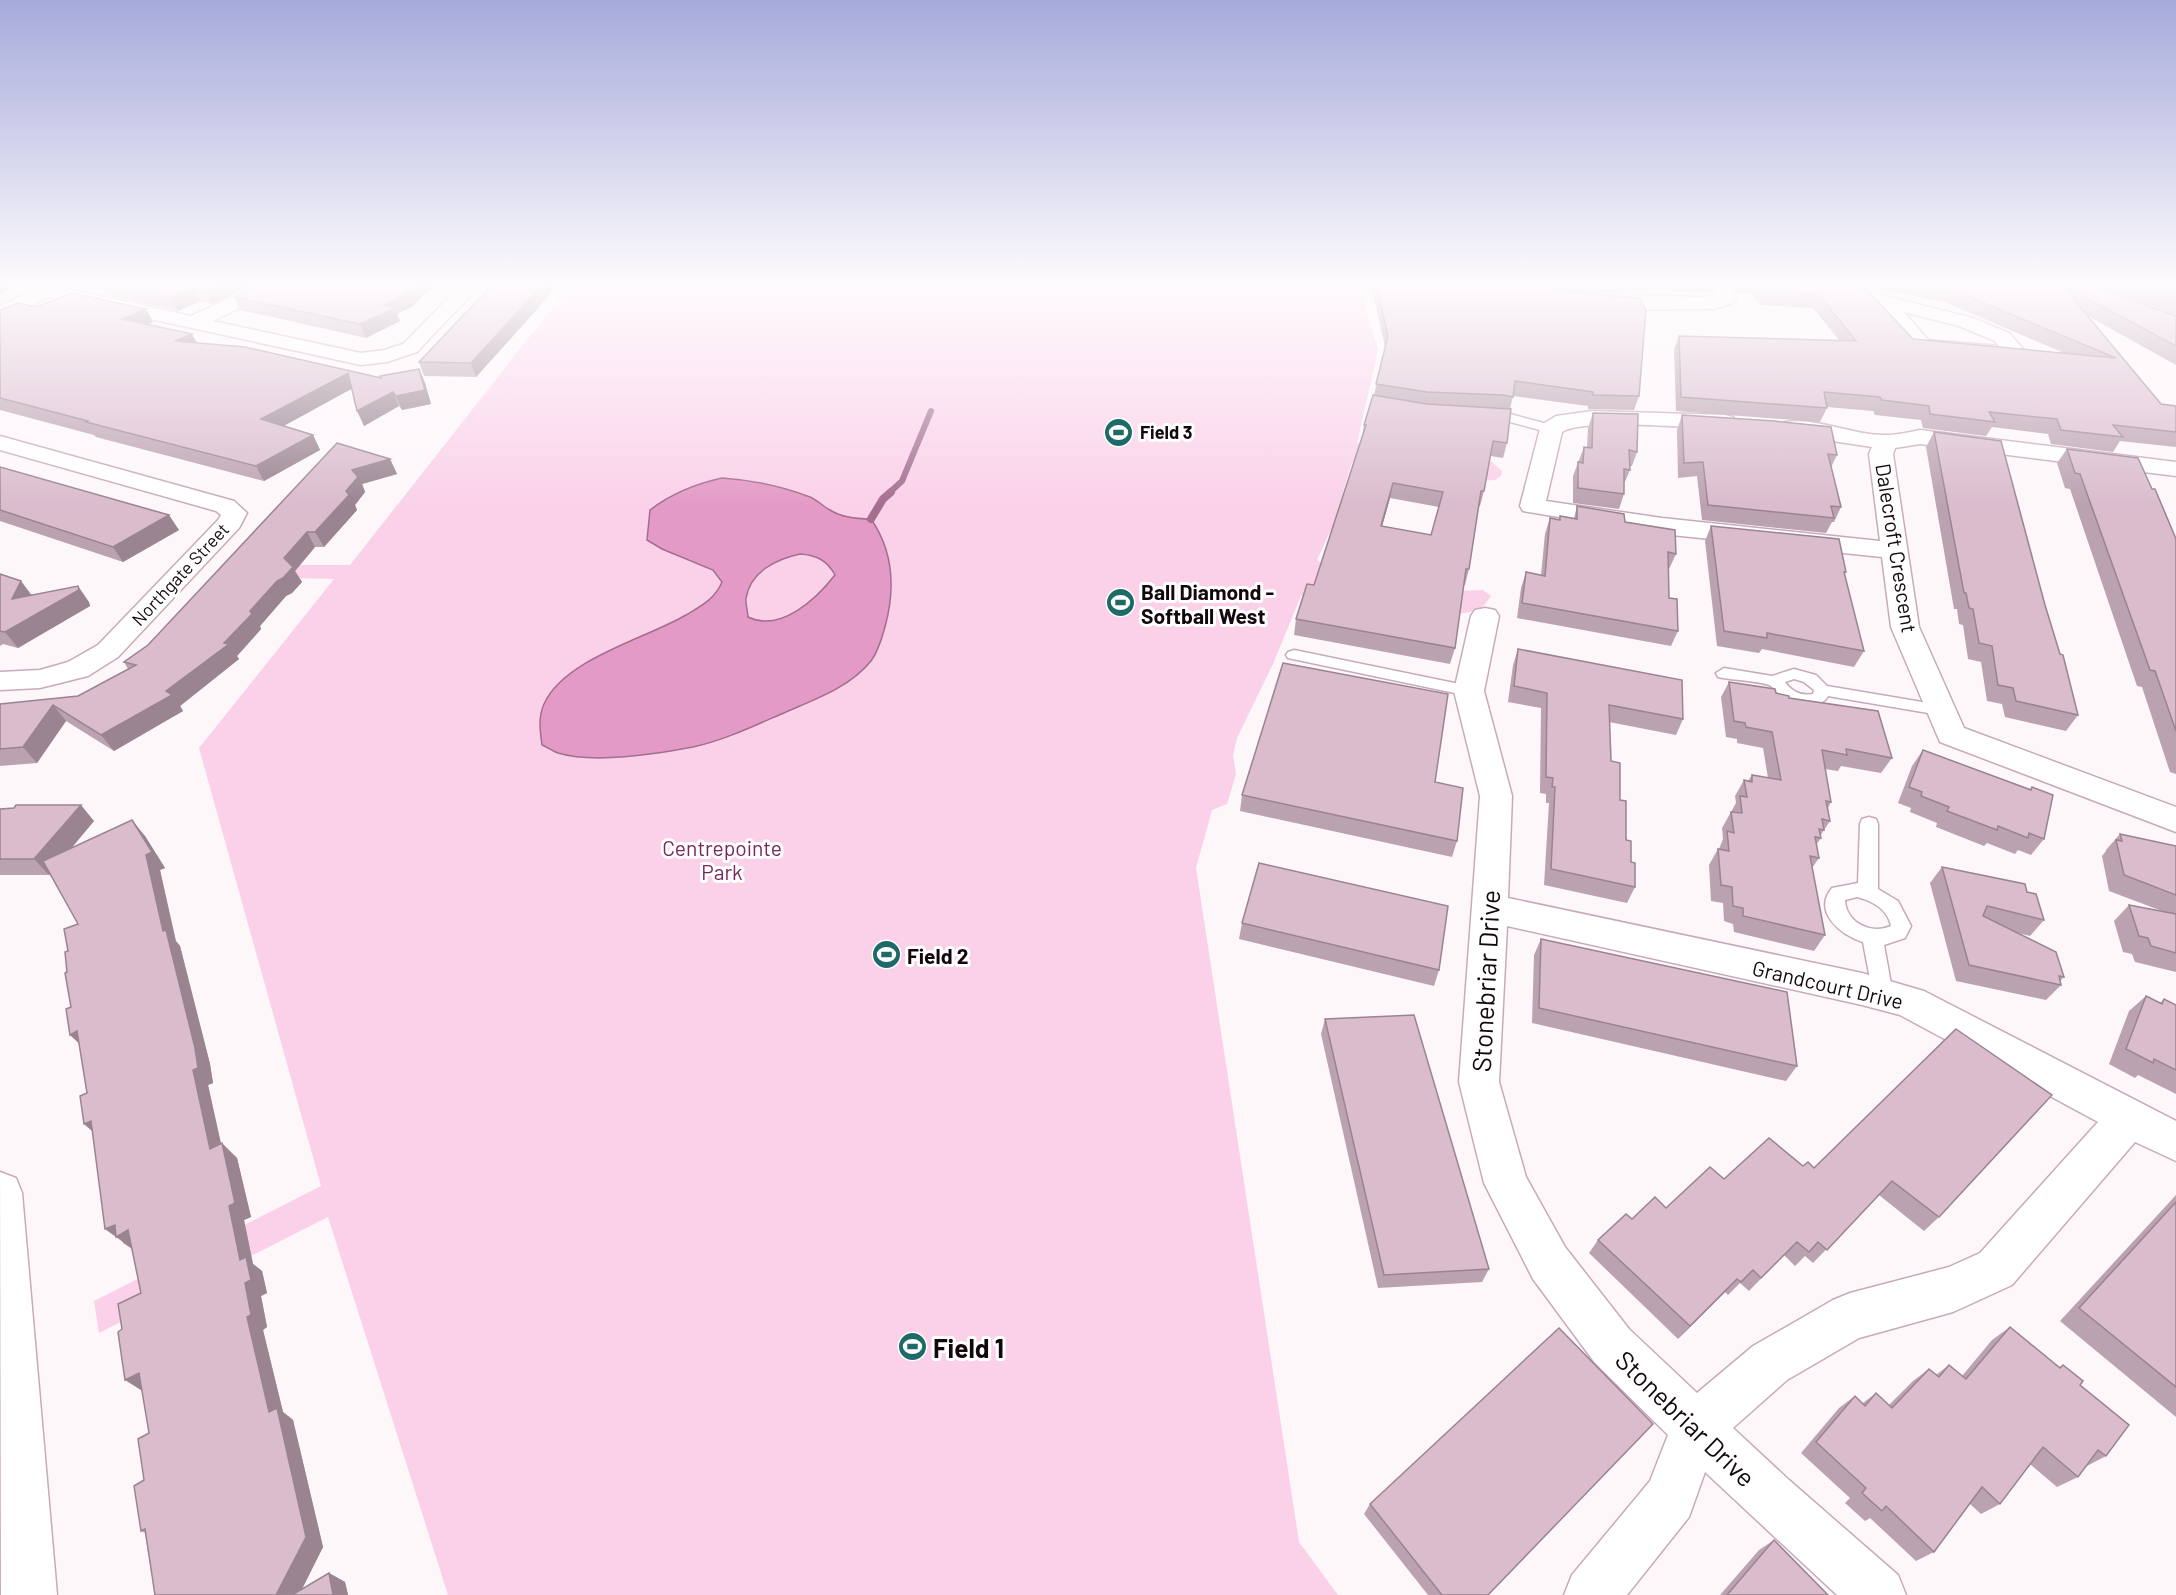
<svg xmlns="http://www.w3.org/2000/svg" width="2176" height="1595" font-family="Barlow,sans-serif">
<rect width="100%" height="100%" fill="#fdf7fa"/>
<path fill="#fad1e9" d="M571,284H1359L1378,350L1357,443L1481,458L1491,461L1502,471L1501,476L1495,480L1476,481L1360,461L1352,462L1333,525L1317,560L1329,568L1433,592L1483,590L1491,596C1486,603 1482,609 1474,611C1434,623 1351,601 1308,594L1301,596L1273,664L1237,738L1233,755L1236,774L1227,804L1212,810L1196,868L1299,1542L1338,1595H448L328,1217L99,1333L94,1301L321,1186L199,748L334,579L214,576L225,565H350Z"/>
<path fill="#e39ac6" stroke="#a46e8f" stroke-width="1.5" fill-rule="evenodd" d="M722,478C751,480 782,486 810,497C817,500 823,506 830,510C841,517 858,519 871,519C894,552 895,590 885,627C882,638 878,652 871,661C850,687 816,699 786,712C756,725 725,740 693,747C655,754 594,764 558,753C552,751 547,747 542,745C540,731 538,717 544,704C564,659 645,639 686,615C701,606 715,599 722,582L713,570L662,549L647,540L650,510C672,493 695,484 722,478ZM800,554C816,555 827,560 835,575C817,598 781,633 748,617C748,612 745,603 746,598C751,571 777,559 800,554Z"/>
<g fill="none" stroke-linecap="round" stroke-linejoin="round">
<path stroke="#a46e8f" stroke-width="6" d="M889,493L902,481L931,411"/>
<path stroke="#a46e8f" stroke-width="8" d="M871,519L883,499L891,492"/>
<defs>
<g id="lane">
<path d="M1487,411H1499L1555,426L1557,429L1551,433L1499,419L1483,418V412Z"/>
<path d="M1294,650L1469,686L1475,687L1477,691L1475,695L1469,696L1288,658L1286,655L1288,652Z"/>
<path d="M1724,668L1772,676L1794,669L1816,675L1827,686L1940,705L1946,706L1948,710L1946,714L1940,715L1828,696C1820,711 1792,706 1780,697C1777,694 1774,688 1771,686C1763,681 1730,680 1718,677L1716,673ZM1794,679L1804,682L1814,690L1813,694C1801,696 1792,692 1785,682Z"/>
<path d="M1869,817L1876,819L1878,824V889L1898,901L1911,926L1905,938L1884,945L1893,995L1890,1001L1883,1004L1876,1001L1873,995L1863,942C1841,935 1812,912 1832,888L1858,883L1860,824L1862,819ZM1857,897C1873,901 1888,910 1891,926C1870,935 1846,922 1845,900Z"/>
</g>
<g id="street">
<path d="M258,284H282L280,288L213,321L361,353L384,350L403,344L462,284H481L417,352L387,362L361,365L50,297L43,295L41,291L43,287L50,285L191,316Z"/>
<path d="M1532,284H1550L1558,291L1575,294L1699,297L1715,296L1711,284H1729L1736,299L1733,303L1714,309C1678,309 1571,312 1543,298C1537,294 1535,290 1532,284Z"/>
<path d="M1806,284H1837L1973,318L2009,333L2024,350L2021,354L2001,358L1915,350L1877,305L1808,288ZM1904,312L1959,326L1995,341L1999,346L1928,340Z"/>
<path d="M1592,411L1725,415L1733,417L1736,422L1733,427L1725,429C1692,428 1584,418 1562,432L1546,501L1662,518L1880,541L1869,454L1872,447L1780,433L1777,428L1780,423C1815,415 1852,436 1887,435C1898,435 1909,432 1920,430L2176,462V476L1920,444L1895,448L1893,454L1919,627L1964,728L2176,807V832L1940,742L1891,627L1882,557L1662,534L1523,511L1520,506L1540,429L1543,424L1556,416Z"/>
<path d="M0,436L234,501L247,513L239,528L118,657L88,676L40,688L0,690V672L40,670L68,662L98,645L218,520L221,515L216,511L0,450Z"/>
<path d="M1485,608L1495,610L1499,616L1484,691L1512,796L1508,898L1862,973L1924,991L2176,1121V1161L2135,1142L2012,1285L1953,1312L1859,1338L1787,1380L1733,1428L1789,1480L1898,1575L1906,1595H1837L1705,1472L1689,1517L1627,1595H1564L1572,1575L1650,1481L1668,1435L1595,1363L1533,1279L1484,1183L1459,1082L1480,796L1454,691L1471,616L1475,610ZM1507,926L1862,1005L1900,1015L2098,1122L1980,1253L1949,1267L1850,1293L1833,1300L1753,1346L1697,1393L1629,1329L1565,1247L1526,1177L1499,1082Z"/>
<path d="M0,1172L16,1178L22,1193L57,1595H1Z"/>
</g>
<path id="secondary" d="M46,284H70L68,288L0,320V306Z"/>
</defs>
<use href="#lane" stroke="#c8aabb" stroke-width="3"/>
<use href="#street" stroke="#c8aabb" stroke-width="3"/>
<use href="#secondary" stroke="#c8aabb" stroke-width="3"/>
<use href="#lane" fill="#fff" fill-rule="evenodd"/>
<use href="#street" fill="#fff" fill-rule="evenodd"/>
<use href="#secondary" fill="#fff" fill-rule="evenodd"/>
</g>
<g fill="#bba2b0" fill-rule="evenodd">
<path d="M100,284H253L212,304L200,301L178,311L106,295Z"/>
<path d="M1371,284H1542L1639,396L1634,410L1588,409V406L1513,396L1510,409L1507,443L1503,458L1490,456L1484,491L1480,506H1479L1469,569L1465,585H1464L1455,648L1450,664L1294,635L1296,619L1314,585L1362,438L1364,425L1374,395L1385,347ZM1390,498L1439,507L1431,535L1382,526Z"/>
<path d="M1553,284H1646L1644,291H1626V293L1575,292L1559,289Z"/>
<path d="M1672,284H1714L1711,292L1672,291Z"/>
<path d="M1730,284H1841L1913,339L2064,353L1947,303L1855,284H2090L2176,316V365L2088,316L2161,404L2176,406V447L2120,441L2113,452L2051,444L2048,434L1992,427L1986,436L1923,428L1921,420L1875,415L1873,411L1827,407V408L1820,422L1676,411L1674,349L1679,336L1839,340L1813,308L1760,305L1751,293H1736Z"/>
<path d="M2095,284H2176V315Z"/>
<path d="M234,297L413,306L397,314L400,321L366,338L240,310Z"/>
<path d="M36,307L146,309L153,322L148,324L192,334L197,343L381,378L419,369L425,383L431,404L402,410L399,406L364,426L352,388L283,426L313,435L320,450L264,481L96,437L94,435L0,410V310Z"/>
<path d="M539,307L476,377L424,376L419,362Z"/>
<path d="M1593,413L1637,452L1632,466H1630V470L1624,484V494L1619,509L1573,503V476L1584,447L1587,448L1588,428Z"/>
<path d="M1682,415L1837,455L1831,467L1841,507L1834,522H1832L1826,533L1702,520L1697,476L1678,478L1677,430Z"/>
<path d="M1934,432L2045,605L2078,715L2066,731L2005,717L2002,704L1987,701L1981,662L1968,659L1963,625L1959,624L1957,609H1954L1926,447Z"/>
<path d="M2067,449L2152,489L2176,539V774L2170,772L2142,687L2137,686L2070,489L2065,488L2057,463Z"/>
<path d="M390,459L397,474L362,484L365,492L355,505L357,510L324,547H315L295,571L302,582L292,593L286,596L260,626L261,629L237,656L239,659L180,706L183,711L114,751L66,721L37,763L0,766V704L78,696L128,669L124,662L148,645Z"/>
<path d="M0,467L179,530L123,562L0,521Z"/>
<path d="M1577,506L1625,522L1676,554L1669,569H1668L1669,598L1678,631L1671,646L1517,618L1521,588L1526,572L1541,575L1545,534L1550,518L1559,520L1560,516L1574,518Z"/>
<path d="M1711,526L1846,572L1844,575L1864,651L1854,667L1762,649L1759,653L1717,646L1705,541Z"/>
<path d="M0,574L32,595L89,602L90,606L18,648L3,644L0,646Z"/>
<path d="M1518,649L1683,719L1676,735L1609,722L1611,761L1620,800L1635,887L1627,903L1544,885L1549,803H1546V794L1540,793L1541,708L1508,702L1513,665Z"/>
<path d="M1729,682L1789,698L1892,758L1881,773L1841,766L1838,771L1825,769L1831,802L1828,808L1830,821L1820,836L1821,838L1816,845L1819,858L1812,868L1825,935L1814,951L1734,932L1733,924L1724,921L1723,903L1711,901L1709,865L1718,849H1719L1723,839L1722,828L1736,803L1735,796L1744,780L1748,781L1752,775L1768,778L1763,748L1737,743V739L1726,737L1721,697Z"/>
<path d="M1923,750L2030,789L2032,787L2044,839L2031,855L2018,850L2015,854L1987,843L1984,846L1936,827L1937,823L1910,812L1911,808L1898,803L1912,766Z"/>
<path d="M1435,782L1457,841L1452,857L1240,811L1242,795Z"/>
<path d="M0,809L94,821L72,847L145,836L165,868L160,870L175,941L180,946L210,1064L213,1083L208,1085L221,1143L237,1158L251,1217L244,1220L253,1264L262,1271L267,1293L261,1296L267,1327L263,1330L283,1412L293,1420L323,1547L302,1589L329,1573L345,1582L348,1595H155L145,1533L141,1531L144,1480L149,1433L142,1391L122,1329L141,1293L132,1249L123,1243L93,1132L79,1044L71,1007L67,972L68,951L78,924L50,874L49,875H0Z"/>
<path d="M2120,834L2176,846V972L2135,962L2132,954L2123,952L2114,921L2129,905L2162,911L2109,891L2102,856L2106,851V850Z"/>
<path d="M1942,867L2027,892L2044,920L2030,936L2018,933L2064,977L2060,981L2061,985L2046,1000L1956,981L1930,883Z"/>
<path d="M1242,923L1439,970L1434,986L1239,939Z"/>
<path d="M1541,939L1797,1066L1786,1081L1532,1023L1534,955Z"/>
<path d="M2146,996L2160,1003L2164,999L2176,1005V1094L2138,1075L2135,1078L2109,1064L2129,1011Z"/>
<path d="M1325,1019L1489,1269L1482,1282L1378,1288L1321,1034Z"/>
<path d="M1956,1029L1939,1217L1924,1231L1879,1195L1813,1263L1805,1256L1795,1266L1784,1255L1749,1291L1740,1283L1728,1295L1725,1292L1678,1339L1589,1253L1598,1240L1632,1219L1666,1208L1724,1179L1803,1166L1814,1168Z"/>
<path d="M2176,1195V1417L2060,1321Z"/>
<path d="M2010,1327L2059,1367L2063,1365L2080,1385L2106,1456L2085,1467L2078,1477L2057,1487L2030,1464L2000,1504L1981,1514L1970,1504L1934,1552L1916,1561L1870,1518L1865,1521L1845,1503L1850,1498L1801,1453L1839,1408L1855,1396L1863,1403L1876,1393L1889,1405L1913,1381L1929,1369L1936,1375L1949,1365L1962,1376L1992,1340Z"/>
<path d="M1370,1504L1488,1595H1428L1364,1514Z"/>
<path d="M1774,1540L1828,1595H1720L1759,1550Z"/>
</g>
<g fill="#998490">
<path d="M0,284H17L0,295Z"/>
<path d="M219,284H253L212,304L205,291Z"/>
<path d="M417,284H435L413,306L397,314L400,321L366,338L360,324L384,305Z"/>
<path d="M543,284H558L539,307L476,377L471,363Z"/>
<path d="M193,288L200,301L178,311L171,298Z"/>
<path d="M146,309L153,322L130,332L122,319Z"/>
<path d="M192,334L200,348L175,341Z"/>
<path d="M419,369L425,383L431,404L402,410L396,396Z"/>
<path d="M348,373L355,387L269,434L261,419Z"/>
<path d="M393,392L399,406L364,426L357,411Z"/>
<path d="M313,435L320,450L264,481L256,466Z"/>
<path d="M390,459L397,474L362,484L365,492L355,505L357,510L324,547L315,532L346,491L352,470Z"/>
<path d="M1393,483L1390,498L1378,541L1381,526Z"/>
<path d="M169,515L179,530L123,562L113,547Z"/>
<path d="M307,532L315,547L295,571L302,582L292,593L286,596L260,626L261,629L237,656L239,659L180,706L183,711L114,751L101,735L166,691L224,643L250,611L284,558Z"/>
<path d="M21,581L33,597L12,599Z"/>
<path d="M78,586L89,602L90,606L18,648L5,632Z"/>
<path d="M53,705L66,721L37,763L23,747Z"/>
<path d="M81,805L94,821L49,875L34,859Z"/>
<path d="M132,820L145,836L165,868L160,870L176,941L180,946L210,1064L213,1083L208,1085L225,1163L210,1149L163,931Z"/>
<path d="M77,1031L86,1050L70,1035Z"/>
<path d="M91,1121L101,1139L84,1124Z"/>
<path d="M222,1143L237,1158L251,1217L244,1220L253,1264L262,1271L267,1293L261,1296L267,1327L263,1330L283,1412L293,1420L323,1547L299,1595H276L269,1412L247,1317L240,1260L229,1206Z"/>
<path d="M115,1225L128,1230L134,1250L105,1229Z"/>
<path d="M1737,1279L1725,1292L1678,1339L1690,1326Z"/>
<path d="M139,1373L144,1392L125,1380Z"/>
<path d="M329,1573L345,1582L348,1595H333Z"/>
</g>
<g fill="#dabccd" stroke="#998490" stroke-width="1.5" fill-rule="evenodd">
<path d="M107,284H219L205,291L193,288L171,298Z"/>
<path d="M261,284H417L408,293L384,305L395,308L360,324L234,297Z"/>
<path d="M493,284H543L471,363L419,362Z"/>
<path d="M1376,284H1542L1560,291L1639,298L1646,310L1639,396L1593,395V392L1515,381L1513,397L1503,395L1427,392L1376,384L1388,336Z"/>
<path d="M1759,284H1841L1867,290L1913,339L2116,358L1953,290L1923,284H2090L2176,316V346L2061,284L2161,404L2176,406V432L2113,425L2123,437L2061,430L2057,419L1989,412L1995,422L1930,414L1929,406L1882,400L1880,397L1824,392L1827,408L1681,397L1679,336L1856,341L1819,295L1765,291Z"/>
<path d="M2137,284H2176V299Z"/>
<path d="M72,293L146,309L122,319L192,334L175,341L245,347L381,378L380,376L419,369L425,390L396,396L393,392L357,411L348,373L261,419L313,435L256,466L86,422L88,421L0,398V310L18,303L36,307Z"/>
<path d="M1373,395L1427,404L1511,409L1507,443L1493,441L1484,491H1481L1469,569H1466L1455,648L1296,619L1307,584L1314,585L1366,425H1364ZM1393,483L1443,492L1431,535L1381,526Z"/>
<path d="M1593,413L1638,414L1637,452L1629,450L1630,470L1624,469V494L1578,488V462L1583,463L1584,447L1592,448Z"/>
<path d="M1682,415L1774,421L1831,427L1837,455L1828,454L1841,507L1831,506L1834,518L1708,505L1703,462L1684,463Z"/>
<path d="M1934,432L2001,441L2045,605L2060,654L2063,655L2078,715L2016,701L2013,688L1998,685L1992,646L1979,643L1973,609L1969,608L1966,593H1964Z"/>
<path d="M337,443L390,459L352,470L358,477L346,491L349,495L315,532H307L284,558L293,567L283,578L277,581L250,611L252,614L224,643L229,644L166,691L172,695L101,735L53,705L23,747L0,749V704L78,696L136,665L124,662L148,645Z"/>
<path d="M2067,449L2138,458L2152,489H2155L2176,539V731L2155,671L2150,670L2080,474L2075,473Z"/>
<path d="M0,467L169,515L113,547L0,510Z"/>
<path d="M1577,506L1624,514L1625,522L1675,530L1676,554L1668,552L1669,598L1677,599L1678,631L1522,603L1526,572L1545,576L1550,518L1560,520V516L1577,519Z"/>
<path d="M1711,526L1839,539L1846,572H1844L1864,651L1767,633V638L1724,631Z"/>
<path d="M0,574L21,581L12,599L78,586L79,590L5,632L0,631Z"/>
<path d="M1518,649L1682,680L1683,719L1609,705L1611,761L1620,763V800L1626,801V840L1631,841V862L1635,863V887L1551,869L1555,787H1552L1553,778L1546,777L1547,693L1514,686Z"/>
<path d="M1283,663L1448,694L1435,782L1463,788L1457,841L1242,795Z"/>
<path d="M1729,682L1775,689L1776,693L1789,696V698L1878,711L1892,758L1846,749L1847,755L1822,750L1831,802L1826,801L1830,821L1822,819L1824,830L1819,829L1821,838L1815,837L1819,858L1810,856L1825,935L1743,916V908L1733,906L1732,887L1721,885L1718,849L1729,851L1727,831L1734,833L1731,812L1742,813L1740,796L1747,797L1744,780L1752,782V775L1781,780L1772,732L1746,727L1745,723L1734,721Z"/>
<path d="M1923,750L2031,790L2032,787L2053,795L2044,839L2029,833L2028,838L1998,826L1997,830L1947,811L1949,807L1921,796L1922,792L1909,787Z"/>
<path d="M16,805H81L34,859H0V809L14,808Z"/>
<path d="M132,820L152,852L146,855L163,931L166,930L195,1048L198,1068L193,1070L210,1149L222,1143L235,1203L229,1206L240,1260L246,1257L251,1280L245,1283L251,1315L247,1317L269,1412L277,1408L306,1537L276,1595H155L145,1529L141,1531L134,1486L144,1480L138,1439L149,1433L139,1373L125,1380L118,1332L122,1329L118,1304L141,1293L128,1230L116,1237L115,1225L105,1229L91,1121L84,1124L80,1096L87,1093L77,1031L70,1035L66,1009L71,1007L65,973L67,972L65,952L68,951L64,929L78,924L43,861Z"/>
<path d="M2120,834L2176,846V895L2124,875L2116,840L2122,841Z"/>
<path d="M1259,863L1448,906L1439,970L1242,923Z"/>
<path d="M1942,867L2025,884L2027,892L2036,894L2044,920L1987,906L1983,916L2056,952L2064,977L2059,976L2061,985L1969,965Z"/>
<path d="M2129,905L2176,914V953L2151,946L2148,938L2139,936Z"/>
<path d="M1541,939L1787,992L1797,1066L1539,1008Z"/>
<path d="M2146,996L2162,1004L2164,999L2176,1005V1070L2154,1059L2153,1063L2126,1049Z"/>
<path d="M1414,1015L1489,1269L1384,1275L1325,1019Z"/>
<path d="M1956,1029L2052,1095L1939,1217L1892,1181L1827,1250L1818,1242L1809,1252L1797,1242L1761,1278L1753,1270L1741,1282L1737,1279L1690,1326L1598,1240L1626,1214L1632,1219L1655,1197L1666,1208L1710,1167L1724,1179L1769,1138L1803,1166L1808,1162L1814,1168Z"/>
<path d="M2176,1202V1387L2079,1308Z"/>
<path d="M2010,1327L2060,1368L2063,1365L2083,1381L2080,1385L2129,1425L2106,1456L2098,1450L2078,1477L2043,1447L2000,1504L1982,1487L1934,1552L1886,1506L1882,1511L1862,1493L1866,1488L1816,1442L1855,1396L1865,1406L1876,1393L1892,1408L1929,1369L1939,1377L1949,1365L1966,1379Z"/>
<path d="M1559,1328L1653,1424L1488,1595H1442L1370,1504Z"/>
<path d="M1774,1540L1828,1595H1727Z"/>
<path d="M329,1573L333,1595H292Z"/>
</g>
<linearGradient id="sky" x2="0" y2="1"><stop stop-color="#a6aada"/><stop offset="0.56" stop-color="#fefbfd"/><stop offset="1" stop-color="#fefbfd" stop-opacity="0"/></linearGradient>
<rect width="2176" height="507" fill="url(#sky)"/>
<defs>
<symbol id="stadium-disc" viewBox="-11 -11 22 22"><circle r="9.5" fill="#1d6a68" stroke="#fff"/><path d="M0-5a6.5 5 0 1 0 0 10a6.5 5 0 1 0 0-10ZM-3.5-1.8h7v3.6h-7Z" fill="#fff"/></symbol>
</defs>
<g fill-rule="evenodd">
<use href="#stadium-disc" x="1102" y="416" width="33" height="33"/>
<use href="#stadium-disc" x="1104" y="586" width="33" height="33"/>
<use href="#stadium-disc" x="870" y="938" width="33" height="33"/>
<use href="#stadium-disc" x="896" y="1330" width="33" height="33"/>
</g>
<g text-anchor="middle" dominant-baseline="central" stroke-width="6" stroke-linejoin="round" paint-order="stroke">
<g font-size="18" font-weight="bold" fill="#12080e" stroke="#fff" text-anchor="start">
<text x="1140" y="432">Field 3</text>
</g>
<g font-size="18" fill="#12080e" stroke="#fff">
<text transform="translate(180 574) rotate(-47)">Northgate Street</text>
</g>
<g font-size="21" fill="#12080e" stroke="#fff">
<text transform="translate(1897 548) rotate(81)">Dalecroft Crescent</text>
<text transform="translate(1828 984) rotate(13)">Grandcourt Drive</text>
</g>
<g font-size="21" font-weight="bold" fill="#12080e" stroke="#fff" text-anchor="start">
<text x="1141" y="591">Ball Diamond -<tspan x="1141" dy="24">Softball West</tspan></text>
<text x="907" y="955">Field 2</text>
</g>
<g font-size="21" fill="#79265f" stroke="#fff">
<text x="722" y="847">Centrepointe<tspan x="722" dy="24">Park</tspan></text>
</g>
<g font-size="26" fill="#12080e" stroke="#fff">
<text transform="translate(1485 981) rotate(-87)">Stonebriar Drive</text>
<text transform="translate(1686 1418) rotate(44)">Stonebriar Drive</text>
</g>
<g font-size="26" font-weight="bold" fill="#12080e" stroke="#fff" text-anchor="start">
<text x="933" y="1347">Field 1</text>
</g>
</g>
</svg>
